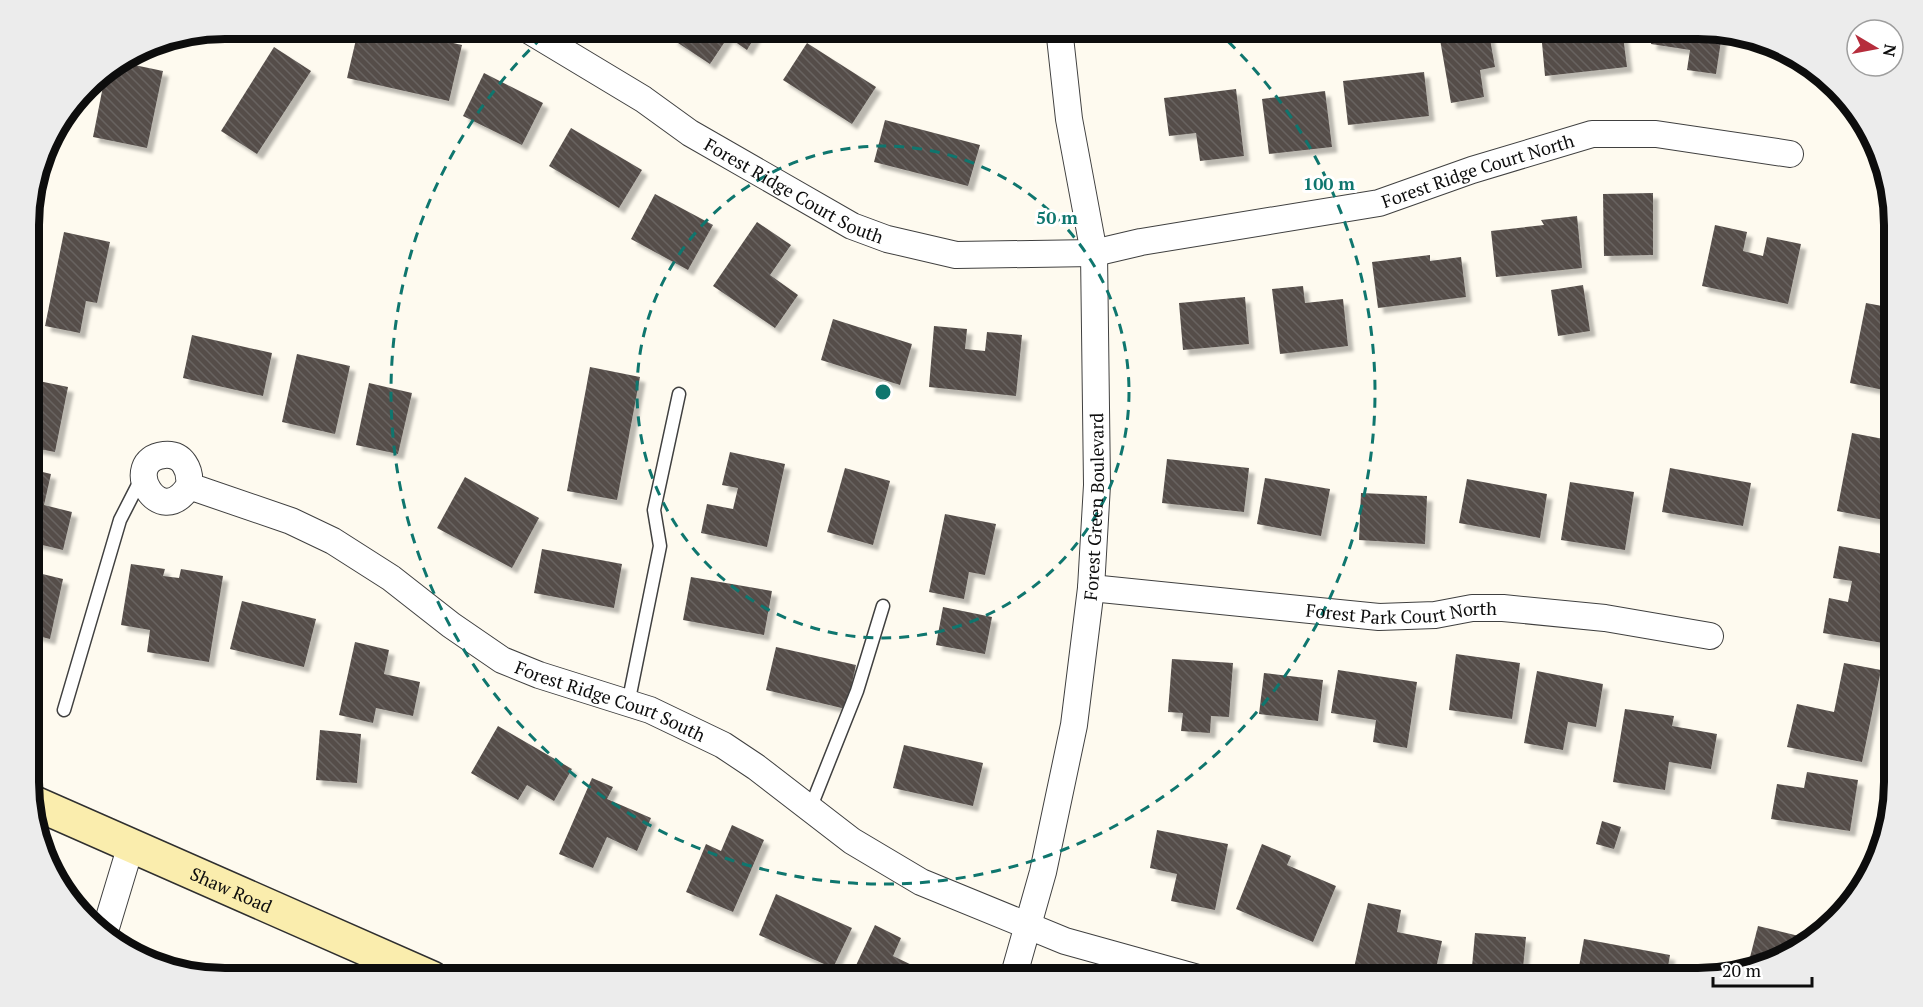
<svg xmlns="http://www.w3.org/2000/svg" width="1923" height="1007" font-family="'PT Serif',serif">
<defs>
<pattern id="building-back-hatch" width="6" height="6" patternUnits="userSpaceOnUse" patternTransform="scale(1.5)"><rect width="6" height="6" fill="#554e4a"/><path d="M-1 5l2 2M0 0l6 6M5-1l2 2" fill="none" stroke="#686360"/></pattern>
<filter id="shadow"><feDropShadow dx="5.5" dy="5.5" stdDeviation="1.5" flood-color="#0004"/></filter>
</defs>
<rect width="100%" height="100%" fill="#fefaef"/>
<g fill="url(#building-back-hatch)" filter="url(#shadow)">
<path d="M679,28H760L747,50L728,37L710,64L672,39Z"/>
<path d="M1438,28H1488L1495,67L1480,70L1484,97L1451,103Z"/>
<path d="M1569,28H1622L1627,67L1545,76L1541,32Z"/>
<path d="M1653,28H1698L1722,34L1716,74L1687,70L1690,50L1651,44Z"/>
<path d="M396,30L462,45L449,101L347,78L358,31L393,39Z"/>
<path d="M807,43L876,87L852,124L783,80Z"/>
<path d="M274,47L311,71L257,154L221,131Z"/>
<path d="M120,62L163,71L147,148L93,137L106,71Z"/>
<path d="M1424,72L1429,116L1348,125L1343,81Z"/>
<path d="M484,73L543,103L522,145L463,116Z"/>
<path d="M1236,89L1244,156L1200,161L1196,133L1169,136L1164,98Z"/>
<path d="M1325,91L1332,147L1269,154L1262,99Z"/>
<path d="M885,120L980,145L968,186L874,162Z"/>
<path d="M571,128L642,170L619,208L549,166Z"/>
<path d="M1653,193V255L1604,256L1603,194Z"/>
<path d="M655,194L713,225L688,270L631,239Z"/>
<path d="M1577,216L1582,268L1496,277L1491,231L1544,225L1541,220Z"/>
<path d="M757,222L791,245L770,275L798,295L775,328L713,286Z"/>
<path d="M1715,225L1747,232L1743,251L1763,256L1767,237L1801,244L1788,304L1702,286Z"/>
<path d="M64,232L110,242L97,303L86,301L80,333L45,326Z"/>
<path d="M1430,255V261L1461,257L1466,297L1378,308L1372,262Z"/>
<path d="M1583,285L1590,331L1558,336L1551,290Z"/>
<path d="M1303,286L1305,303L1343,299L1348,346L1280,354L1272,289Z"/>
<path d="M1245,297L1249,344L1183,350L1179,303Z"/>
<path d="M1866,303L1893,308V392L1850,383Z"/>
<path d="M833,319L912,344L900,385L821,360Z"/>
<path d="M934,326L967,329L965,349L985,351L987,332L1022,335L1016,396L929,387Z"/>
<path d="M192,335L272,353L263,396L183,378Z"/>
<path d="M297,354L350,366L335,434L282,422Z"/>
<path d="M590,367L640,377L617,500L567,491Z"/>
<path d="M29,379L68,387L55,452L29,447Z"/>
<path d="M369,383L412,393L398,454L356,445Z"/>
<path d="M1852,433L1894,441L1891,475H1894V522L1837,511Z"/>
<path d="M730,452L785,464L767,547L701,533L707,504L733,509L738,488L722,485Z"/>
<path d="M1167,459L1249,468L1244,512L1162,503Z"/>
<path d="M845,468L890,481L873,545L827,532Z"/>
<path d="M1670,468L1751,483L1743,526L1662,512Z"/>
<path d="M30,469L51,474L44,505L72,512L63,550L30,542Z"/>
<path d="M465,477L539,518L512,568L437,528Z"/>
<path d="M1265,478L1330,489L1321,536L1257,524Z"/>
<path d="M1467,479L1547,494L1540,538L1459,523Z"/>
<path d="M1570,482L1634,492L1625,550L1561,540Z"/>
<path d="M1361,493L1427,496L1425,544L1359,540Z"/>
<path d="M945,514L996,524L985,575L969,572L964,599L929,592Z"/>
<path d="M1839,546L1894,556V585L1883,643L1823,633L1829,598L1848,602L1852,581L1833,578Z"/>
<path d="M542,549L622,564L614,608L534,593Z"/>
<path d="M131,564L165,569L163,576L179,578L181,569L223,576L209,662L147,652L150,630L121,625Z"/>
<path d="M30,571L63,579L50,639L30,634Z"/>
<path d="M691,577L772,591L764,635L683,620Z"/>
<path d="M242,601L316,619L304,667L230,649Z"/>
<path d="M943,607L992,617L985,654L936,645Z"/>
<path d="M355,642L389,650L384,674L420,682L413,716L376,708L373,723L339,715Z"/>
<path d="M776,647L856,665L846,709L766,690Z"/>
<path d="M1456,654L1520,663L1512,719L1449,710Z"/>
<path d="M1172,659L1233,663L1229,717L1211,716L1210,733L1181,731L1183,713L1168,712Z"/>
<path d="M1844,663L1881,670L1862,762L1787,747L1797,704L1834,712Z"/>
<path d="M1338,670L1417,682L1407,748L1373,742L1376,720L1331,713Z"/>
<path d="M1537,671L1603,684L1596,727L1568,722L1563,750L1524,743Z"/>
<path d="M1264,673L1323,680L1318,721L1259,714Z"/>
<path d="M1625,709L1674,716L1672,726L1717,734L1711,769L1669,762L1665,790L1613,782Z"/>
<path d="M498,726L572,769L554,801L527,785L518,800L471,773Z"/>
<path d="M320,730L361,734L357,783L316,780Z"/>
<path d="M904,745L983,763L973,806L893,788Z"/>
<path d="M1807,772L1858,780L1850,831L1771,819L1777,784L1804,788Z"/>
<path d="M592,778L613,787L607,799L651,818L637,851L607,837L593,868L559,854Z"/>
<path d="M1602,821L1621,827L1614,849L1596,844Z"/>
<path d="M732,825L764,840L733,912L686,892L706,844L721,851Z"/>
<path d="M1157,830L1228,844L1215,910L1171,901L1177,874L1150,868Z"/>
<path d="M1262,844L1291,856L1287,865L1336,886L1313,942L1236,909Z"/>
<path d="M776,894L852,928L833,968L759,935Z"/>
<path d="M1368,903L1401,910L1397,932L1442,941L1434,978H1404L1354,968Z"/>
<path d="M875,925L901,938L893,956L939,978H850Z"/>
<path d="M1758,926L1803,937L1800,948L1748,965Z"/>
<path d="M1475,933L1526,937L1522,978H1471Z"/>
<path d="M1584,939L1670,955L1666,978H1577Z"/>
</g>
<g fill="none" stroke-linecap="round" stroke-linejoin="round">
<defs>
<g id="service">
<path d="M628,704L660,546L654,510L679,394"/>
<path d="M64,710L120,520L142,477"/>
<path d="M810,809L857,691L883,606"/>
</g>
<g id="minor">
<path id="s1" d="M525,28L643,99L690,133L852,226L887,239L956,255L1094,253L1141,242L1379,203L1472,170L1592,134H1656L1790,154"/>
<path id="s2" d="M189,486C159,533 119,460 164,455C183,453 191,470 189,486L291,521L333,541L391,578L451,625L502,660L539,675L650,710L723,745L756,767L852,841L921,882L1065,941L1198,978"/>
<path id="s3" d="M1091,588L1379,617L1435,615L1472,608H1503L1605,618L1710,636"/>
<path d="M105,931L131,845"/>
<path id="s4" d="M1013,978L1043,872L1074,725L1091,588L1097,485L1094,253L1069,119L1059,28"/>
</g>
<g id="secondary">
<path id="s5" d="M30,801L432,978"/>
</g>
</defs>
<use href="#service" stroke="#404040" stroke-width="15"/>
<use href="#minor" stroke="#404040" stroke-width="28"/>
<use href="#secondary" stroke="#2f2f2f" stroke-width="36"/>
<use href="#service" stroke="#fff" stroke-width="12"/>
<use href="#minor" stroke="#fff" stroke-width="26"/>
<use href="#secondary" stroke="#faedad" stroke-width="33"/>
</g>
<g fill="none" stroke="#0f766e" stroke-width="3" stroke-dasharray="10 8">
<circle cx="883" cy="392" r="246"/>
<path d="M1215 29A492 492 0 1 1 551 29"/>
</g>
<g text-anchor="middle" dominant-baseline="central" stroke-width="6" stroke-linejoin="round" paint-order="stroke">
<g font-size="18" fill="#0d0d0d" stroke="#fff">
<text stroke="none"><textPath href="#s1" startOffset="1022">Forest Ridge Court North</textPath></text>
<text stroke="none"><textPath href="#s1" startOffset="315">Forest Ridge Court South</textPath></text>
<text stroke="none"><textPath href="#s4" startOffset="480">Forest Green Boulevard</textPath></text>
<text stroke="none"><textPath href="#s3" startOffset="312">Forest Park Court North</textPath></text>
<text stroke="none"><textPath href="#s2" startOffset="622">Forest Ridge Court South</textPath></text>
<text stroke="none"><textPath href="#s5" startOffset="220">Shaw Road</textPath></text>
</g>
</g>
<path d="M0 0H1923V1007H0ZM225 39H1698A186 186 0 0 1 1884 225V782A186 186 0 0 1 1698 968H225A186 186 0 0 1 39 782V225A186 186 0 0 1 225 39Z" fill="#ececec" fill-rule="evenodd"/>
<path fill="none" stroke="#0d0d0d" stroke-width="8" d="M225 39H1698A186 186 0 0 1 1884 225V782A186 186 0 0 1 1698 968H225A186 186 0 0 1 39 782V225A186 186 0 0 1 225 39Z"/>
<circle cx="883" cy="392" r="9" fill="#0f766e" stroke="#fff" stroke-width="3"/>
<g font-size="18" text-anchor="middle" font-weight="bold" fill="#0f766e" stroke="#fff" stroke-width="6" stroke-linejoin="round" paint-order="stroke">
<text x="1329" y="190">100 m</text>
<text x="1057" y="224">50 m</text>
</g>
<g transform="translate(1875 48) rotate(100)"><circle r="28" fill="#ffffff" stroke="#9e9e9e" stroke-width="1.5"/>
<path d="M0-4.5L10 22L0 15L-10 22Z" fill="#b62d3c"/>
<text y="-9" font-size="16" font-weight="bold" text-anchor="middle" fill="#0d0d0d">N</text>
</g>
<path d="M1713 977v9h99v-9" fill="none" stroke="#0d0d0d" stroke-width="3"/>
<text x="1722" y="977" font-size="18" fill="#0d0d0d" stroke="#ffffff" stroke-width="4.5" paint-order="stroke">20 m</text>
</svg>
